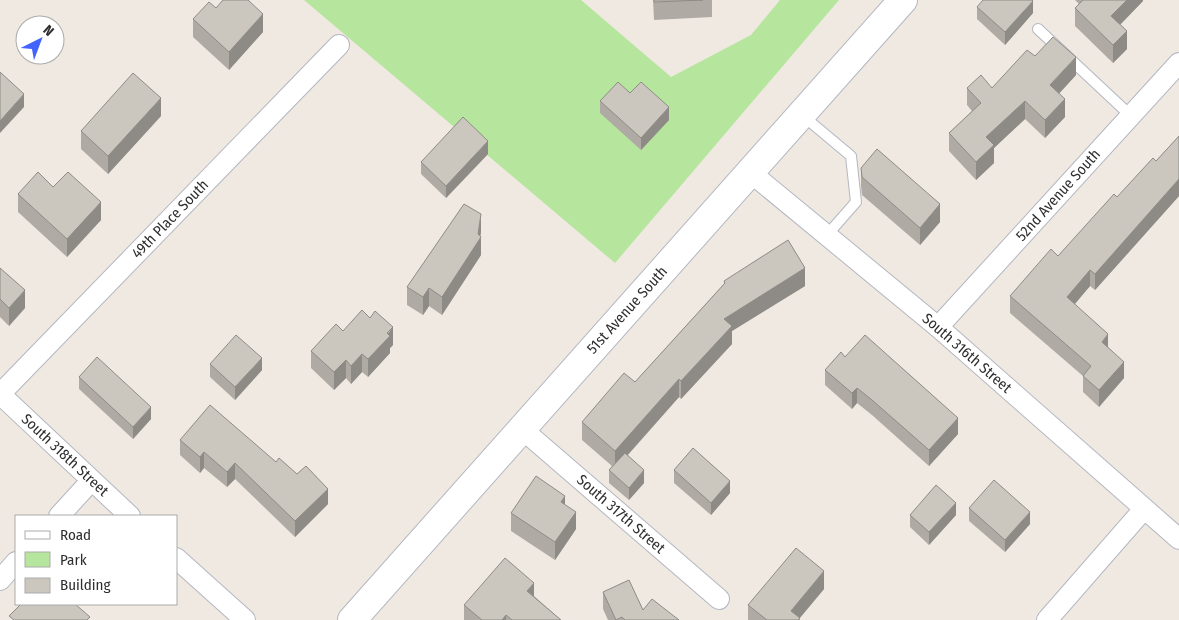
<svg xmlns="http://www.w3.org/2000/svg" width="1179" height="620" font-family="'Fira Sans Condensed',sans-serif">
<rect width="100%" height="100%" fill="#efe9e1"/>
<path fill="#b6e59e" d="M304,0H581L671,77L751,35L780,0H839L615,263Z"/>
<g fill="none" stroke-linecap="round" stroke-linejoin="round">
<defs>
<g id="service">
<path d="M1038,29L1131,116"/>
<path d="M802,115L851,156L856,202L827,235"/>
</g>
<g id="minor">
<path d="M750,172L938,327L1179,539"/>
<path d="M938,327L1179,63"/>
<path d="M0,394L339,45"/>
<path d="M0,394L130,516"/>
<path d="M522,429L719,599"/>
<path d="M59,516L91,481"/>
<path d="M176,558L245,620"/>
<path d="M0,580L16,562"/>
<path d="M1047,620L1144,509"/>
</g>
<path id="secondary" d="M352,620L903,0"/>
</defs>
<use href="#service" stroke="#b4b7c1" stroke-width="12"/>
<use href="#minor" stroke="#b4b7c1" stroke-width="22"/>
<use href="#secondary" stroke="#b4b7c1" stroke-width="30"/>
<use href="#service" stroke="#fff" stroke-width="10"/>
<use href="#minor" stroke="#fff" stroke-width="20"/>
<use href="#secondary" stroke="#fff" stroke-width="28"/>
</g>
<g fill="#afaba4">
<path d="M653,0H712V17L654,20Z"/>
<path d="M1075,0H1143V1L1120,25L1127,49L1113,63L1075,26V8L1079,4Z"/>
<path d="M977,7L1033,13L1005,45L977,19Z"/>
<path d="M216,8L263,32L229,70L193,37V19Z"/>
<path d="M1076,75L1059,94L1065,117L1045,138L1025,119L994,148V163L976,180L949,151V133L972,111L967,105V88H992Z"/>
<path d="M630,93L669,120L641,150L600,113V101Z"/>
<path d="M161,116L108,174L81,149V131Z"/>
<path d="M1179,136V196L1095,290L1090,286L1075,304L1108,347L1124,378L1099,407L1083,392V376L1010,313V296L1058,256L1117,197L1156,161Z"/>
<path d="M488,154L446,198L421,174V162Z"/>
<path d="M861,168L940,222L920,245L862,195L861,186Z"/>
<path d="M53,187L101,220L67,257L18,212V194Z"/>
<path d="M481,232L480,236L481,255L442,315L429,306L423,315L407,305V287Z"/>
<path d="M0,268L25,308L9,326L0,317Z"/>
<path d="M724,281L805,286L732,331V344L681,399L679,397L628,455L644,483L629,500L609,483V470L612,466L582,440V422L635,382L724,284Z"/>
<path d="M343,331L393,345L390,348V353L368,377L362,372L351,384L346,378L334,390L311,368V351Z"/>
<path d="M845,357L958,434L929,466L872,415L857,403L852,409L825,385V370Z"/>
<path d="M210,364L262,370L235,400L210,377Z"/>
<path d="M79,377L151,419L133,439L79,389Z"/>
<path d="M180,440L276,462L328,504L295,537L235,479L227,487L204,468L200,473L180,455Z"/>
<path d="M674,470L730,493L711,515L674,483Z"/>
<path d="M565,505L576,529L555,560L511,531V513Z"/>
<path d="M969,508L1030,524L1005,552L969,521Z"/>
<path d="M910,515H956L929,545L910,527Z"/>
<path d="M824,589L800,618V620H748V605Z"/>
<path d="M603,592L643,610L679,620H608L603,609Z"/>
<path d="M534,596L561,620H464V605Z"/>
</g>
<g fill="#8e8b86">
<path d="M1127,0H1143V1L1111,34V16Z"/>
<path d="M1033,1V13L1005,45V32Z"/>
<path d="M263,14V32L229,70V52Z"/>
<path d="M1127,31V49L1113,63V45Z"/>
<path d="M1076,57V75L1050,103V85Z"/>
<path d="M24,94V107L0,133V121Z"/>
<path d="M161,98V116L108,174V156Z"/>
<path d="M1065,99V117L1045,138V120Z"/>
<path d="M1025,101V119L994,148V163L976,180V162L986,137Z"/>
<path d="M669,107V120L641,150V138Z"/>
<path d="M488,141V154L446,198V186Z"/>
<path d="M1179,179V196L1095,290V274Z"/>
<path d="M101,202V220L67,257V239Z"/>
<path d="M940,204V222L920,245V228Z"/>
<path d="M481,214V232L480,239L481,237V255L442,315V297L478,234Z"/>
<path d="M805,268V286L732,331V344L681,399V381L724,319Z"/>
<path d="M1090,270V286L1067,313V297Z"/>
<path d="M429,288V306L423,315V297Z"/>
<path d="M25,290V308L9,326V308Z"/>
<path d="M393,327V345L390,348V353L368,377V359Z"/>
<path d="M1108,334V351L1102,342Z"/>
<path d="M362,354V372L351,384V366Z"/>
<path d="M262,358V370L235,400V387Z"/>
<path d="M346,360V378L334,390V372Z"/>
<path d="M1124,362V378L1099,407V390Z"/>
<path d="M679,379V397L615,469V451Z"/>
<path d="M857,388V403L852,409V393Z"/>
<path d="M151,407V419L133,439V427Z"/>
<path d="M958,418V434L929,466V450Z"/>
<path d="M204,452V468L200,473V457Z"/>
<path d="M235,463V479L227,487V472Z"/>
<path d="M644,470V483L629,500V488Z"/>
<path d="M730,481V493L711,515V503Z"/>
<path d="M328,489V504L295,537V521Z"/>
<path d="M565,496V513L561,502Z"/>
<path d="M956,503V515L929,545V532Z"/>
<path d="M576,512V529L555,560V542Z"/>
<path d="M1030,512V524L1005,552V540Z"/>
<path d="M824,571V589L798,620L791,611Z"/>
<path d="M534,583V600L527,591Z"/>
<path d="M506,615V620H502Z"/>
</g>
<g fill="#cbc7bf" stroke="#8e8b86">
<path d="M223,0H248L263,14L229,52L193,19L209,2L216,8Z"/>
<path d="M654,0H703L654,2Z"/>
<path d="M983,0H1032L1033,1L1005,32L977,7Z"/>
<path d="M1083,0H1127L1111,16L1127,31L1113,45L1075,8Z"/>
<path d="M1053,37L1076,57L1050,85L1065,99L1045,120L1025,101L986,137L994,145L976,162L949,133L981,103L967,88L981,75L992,88L1027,50L1035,56Z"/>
<path d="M0,72L24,94L0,121Z"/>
<path d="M133,73L161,98L108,156L81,131Z"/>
<path d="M618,82L630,93L641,82L669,107L641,138L600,101Z"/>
<path d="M463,117L488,141L446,186L421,162Z"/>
<path d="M1179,136V179L1095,274L1090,270L1067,297L1108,334L1102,342L1124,362L1099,390L1083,376L1091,366L1010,296L1051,249L1058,256L1114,194L1117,197L1153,158L1156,161Z"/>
<path d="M877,149L940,204L920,228L862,177L861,168Z"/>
<path d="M38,172L53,187L68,172L101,202L67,239L18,194Z"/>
<path d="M464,204L481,214L478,234L481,237L442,297L429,288L423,297L407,287Z"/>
<path d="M788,240L805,268L724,319L732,326L681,381L679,379L615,451L582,422L624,373L635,382L725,283L724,281Z"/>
<path d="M0,268L25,290L9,308L0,299Z"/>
<path d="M362,310L370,318L375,311L393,327L387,333L390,336L368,359L362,354L351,366L346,360L334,372L311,351L336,324L343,331Z"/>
<path d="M236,335L262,358L235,387L210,364Z"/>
<path d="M865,335L958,418L929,450L872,400L857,388L852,393L825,370L841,352L845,357Z"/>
<path d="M97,357L151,407L133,427L79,377Z"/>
<path d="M210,405L276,462L279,458L297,474L306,466L328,489L295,521L235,463L227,472L204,452L200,457L180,440Z"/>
<path d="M693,448L730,481L711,503L674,470Z"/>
<path d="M625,453L644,470L629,488L609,470Z"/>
<path d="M536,476L565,496L561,502L576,512L555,542L511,513Z"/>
<path d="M994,480L1030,512L1005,540L969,508Z"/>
<path d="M936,485L956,503L929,532L910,515Z"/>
<path d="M796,548L824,571L791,611L800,618L798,620H767L748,605Z"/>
<path d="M505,558L534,583L527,591L561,620H512L506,615L502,620H482L464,605Z"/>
<path d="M629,580L643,610L652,599L679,620H625L622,617L616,620L603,592Z"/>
<path d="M21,604H75L90,617L87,620H14L9,616Z"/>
</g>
<g text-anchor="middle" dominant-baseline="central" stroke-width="4" stroke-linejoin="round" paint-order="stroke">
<g font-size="15" fill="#2e2e2e" stroke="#fff">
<text transform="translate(1058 195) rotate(-48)">52nd Avenue South</text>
<text transform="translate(170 219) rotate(-46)">49th Place South</text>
<text transform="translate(627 310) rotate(-48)">51st Avenue South</text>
<text transform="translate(967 353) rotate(41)">South 316th Street</text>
<text transform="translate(65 455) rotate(43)">South 318th Street</text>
<text transform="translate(621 514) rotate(41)">South 317th Street</text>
</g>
</g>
<rect x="15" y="515" width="162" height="90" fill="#ffffff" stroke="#ababab"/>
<rect x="25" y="531" width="25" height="8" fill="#ffffff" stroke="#ababab"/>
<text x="60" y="540" font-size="15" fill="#2e2e2e">Road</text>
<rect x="25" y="552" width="25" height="15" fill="#b6e59e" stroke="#ababab"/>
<text x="60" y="565" font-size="15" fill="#2e2e2e">Park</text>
<rect x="25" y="578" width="25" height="15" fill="#cbc7bf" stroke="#ababab"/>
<text x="60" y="590" font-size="15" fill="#2e2e2e">Building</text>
<g transform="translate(40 40) rotate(42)"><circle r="24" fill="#ffffff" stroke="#ababab"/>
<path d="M0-4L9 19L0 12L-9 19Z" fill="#4264fb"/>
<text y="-8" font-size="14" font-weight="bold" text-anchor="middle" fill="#2e2e2e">N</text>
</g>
</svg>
